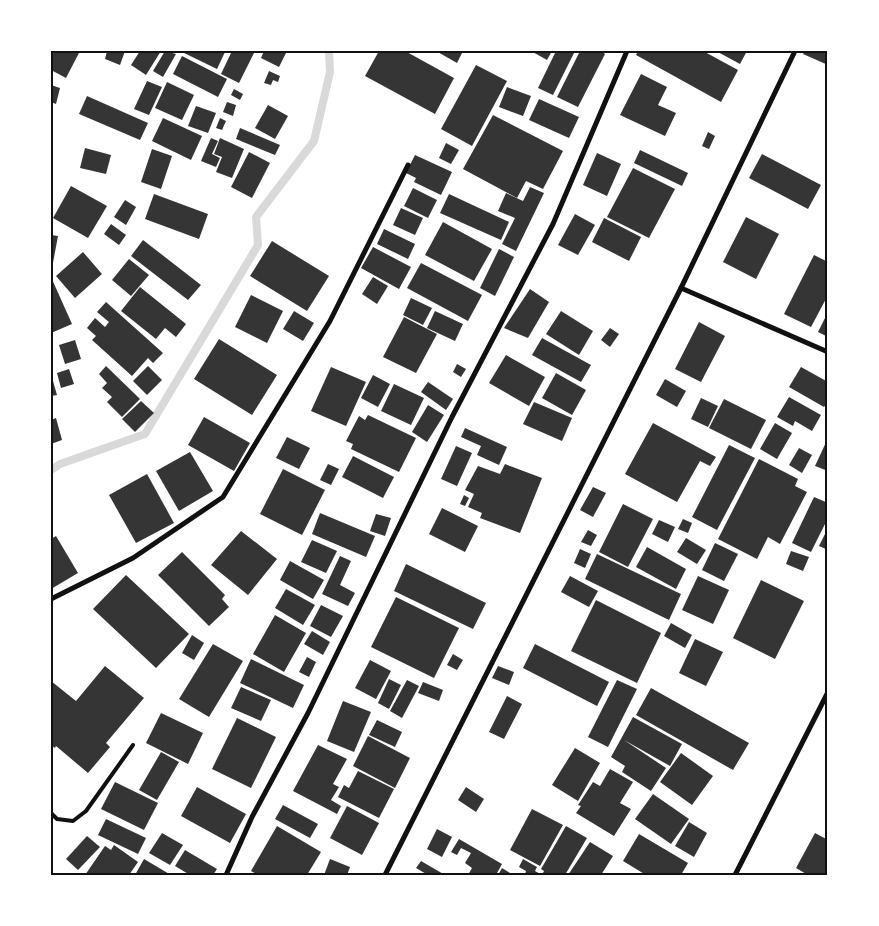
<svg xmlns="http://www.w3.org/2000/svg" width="879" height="926" font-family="Bitter,serif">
<rect width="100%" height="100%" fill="#fff"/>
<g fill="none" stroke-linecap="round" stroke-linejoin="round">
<path stroke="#d9d9d9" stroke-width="8" d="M51,470L60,464L145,434L258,245L256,217L314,141L330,72L329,51"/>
</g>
<g fill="#353535">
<path d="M51,51H80L66,78L51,70Z"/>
<path d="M107,51H125L120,65L105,59Z"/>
<path d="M140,51H161L146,75L131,65Z"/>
<path d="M165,51L176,54L163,77L153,71Z"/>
<path d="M180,51H224L225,52L217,69Z"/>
<path d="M232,51H255L239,83L221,74Z"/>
<path d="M264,51H287L279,67L261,58Z"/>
<path d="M379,51H405L454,78L435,114L365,76Z"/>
<path d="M436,51H463L457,63Z"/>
<path d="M531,51H552L547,60Z"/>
<path d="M556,51H575L553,95L538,88Z"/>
<path d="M580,51H601L605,54L578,107L557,97Z"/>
<path d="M638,51H703L738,70L721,102L636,55Z"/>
<path d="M716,51H747L740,64Z"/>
<path d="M805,51H828V65L803,54Z"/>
<path d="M182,56L227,79L218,97L173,74Z"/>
<path d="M476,65L507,81L472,146L441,129Z"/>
<path d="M269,71L280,76L278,82L273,80L271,85L264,83Z"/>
<path d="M641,74L667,87L658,105L676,113L665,136L620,115Z"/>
<path d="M147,81L162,87L149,115L134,109Z"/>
<path d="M167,82L194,95L182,120L155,108Z"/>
<path d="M51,85L60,88L56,104L51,102Z"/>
<path d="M507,87L531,96L523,116L499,107Z"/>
<path d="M234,89L243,94L240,100L231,95Z"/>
<path d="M87,96L148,123L140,140L79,114Z"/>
<path d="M539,99L579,117L569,138L529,120Z"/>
<path d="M227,102L236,105L233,116L223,112Z"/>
<path d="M268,105L288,116L275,139L255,128Z"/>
<path d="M196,106L216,113L208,133L188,126Z"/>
<path d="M493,115L563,151L543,189L526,181L517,198L463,169Z"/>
<path d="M163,118L202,136L191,160L152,141Z"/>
<path d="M220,118L226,121L222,130L216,128Z"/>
<path d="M240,128L280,145L275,155L236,139Z"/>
<path d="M708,132L715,136L709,149L702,146Z"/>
<path d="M211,138L218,141L212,154L220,158L216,167L201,161Z"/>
<path d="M220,138L244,149L232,178L216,172L222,157L214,154Z"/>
<path d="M446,143L459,150L451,164L439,158Z"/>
<path d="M85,148L111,155L106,174L80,168Z"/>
<path d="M152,149L172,156L161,189L141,182Z"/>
<path d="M640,150L688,173L682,186L634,163Z"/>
<path d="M249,152L270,163L252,198L231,187Z"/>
<path d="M597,153L621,164L607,196L583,185Z"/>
<path d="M762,154L821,185L808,209L749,178Z"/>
<path d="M415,155L452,172L441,195L414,182L416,178L406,173Z"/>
<path d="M633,168L675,189L649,238L607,217Z"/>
<path d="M71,186L107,206L88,238L53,218Z"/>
<path d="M530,187L544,193L516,251L502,244L515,218L498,211L506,193L523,201Z"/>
<path d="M413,188L437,200L428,218L404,206Z"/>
<path d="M154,194L208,214L199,239L145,219Z"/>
<path d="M449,194L509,222L501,240L440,213Z"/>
<path d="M125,200L136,207L126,225L114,217Z"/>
<path d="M401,208L423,218L415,235L393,225Z"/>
<path d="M575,214L595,225L578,255L558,245Z"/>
<path d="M746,217L779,234L756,279L723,262Z"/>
<path d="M604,218L641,237L629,261L592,242Z"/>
<path d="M443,222L492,249L474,281L425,255Z"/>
<path d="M111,224L126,235L119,245L104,234Z"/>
<path d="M384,229L415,244L408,259L377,244Z"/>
<path d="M51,235L58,236L52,268H51Z"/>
<path d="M143,240L201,285L188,300L131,256Z"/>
<path d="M272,241L329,276L307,311L250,276Z"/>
<path d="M373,247L411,267L399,289L361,268Z"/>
<path d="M499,249L514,257L495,296L480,288Z"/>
<path d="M83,252L102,274L75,298L56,276Z"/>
<path d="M814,255L828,262V295L811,327L784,314Z"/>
<path d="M129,259L149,275L131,296L112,280Z"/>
<path d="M421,263L482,295L468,321L407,288Z"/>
<path d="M51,277L72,324L51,333Z"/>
<path d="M373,277L388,286L377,304L362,294Z"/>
<path d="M140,287L186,324L176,337L165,328L156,339L121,311Z"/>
<path d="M530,289L549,302L528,338L504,328Z"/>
<path d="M251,295L283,311L267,343L235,327Z"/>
<path d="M411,298L432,308L423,325L403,315Z"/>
<path d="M106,302L163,353L153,363L148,358L132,376L92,340L96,336L87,328L95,318L105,327L109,322L97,312Z"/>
<path d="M294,311L314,323L303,341L283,329Z"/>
<path d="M435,311L463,324L455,341L427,328Z"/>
<path d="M561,311L593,331L579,355L546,334Z"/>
<path d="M828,312V337L818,332Z"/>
<path d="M404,317L437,334L416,373L383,357Z"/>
<path d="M699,322L725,336L701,382L675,369Z"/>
<path d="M610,328L619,334L610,347L601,340Z"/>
<path d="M542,338L591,365L581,382L532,355Z"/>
<path d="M219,339L277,375L252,415L194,379Z"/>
<path d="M75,340L81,359L65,364L59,345Z"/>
<path d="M506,355L545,377L529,406L489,383Z"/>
<path d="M457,364L466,369L461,377L453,372Z"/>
<path d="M106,366L140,399L122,417L107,402L112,397L102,388L107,383L99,374Z"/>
<path d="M148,366L162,380L147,395L133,381Z"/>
<path d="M331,367L366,382L346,426L311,411Z"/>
<path d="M801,367L828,382V401L824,407L789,387Z"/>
<path d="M69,369L74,384L61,388L57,373Z"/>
<path d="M556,373L586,390L572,415L542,398Z"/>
<path d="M51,374L57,395L51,396Z"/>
<path d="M373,375L390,384L378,407L361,398Z"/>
<path d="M665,379L686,391L677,407L656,395Z"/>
<path d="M428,382L453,399L446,410L421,392Z"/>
<path d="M394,384L424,398L411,425L381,411Z"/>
<path d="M789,397L821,415L812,431L795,421L793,426L777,417Z"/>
<path d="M701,398L718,406L708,427L691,419Z"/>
<path d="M724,399L766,420L751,449L709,428Z"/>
<path d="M141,401L154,413L135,432L122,419Z"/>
<path d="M534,402L572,418L562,441L523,424Z"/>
<path d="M428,405L444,415L427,442L412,432Z"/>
<path d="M368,415L416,438L399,472L351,449L353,444L346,441L359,416L365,420Z"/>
<path d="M204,417L250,443L234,471L188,445Z"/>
<path d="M56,418L62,440L51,444V420Z"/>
<path d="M653,423L716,457L710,466L700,461L677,502L625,474Z"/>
<path d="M775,423L792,433L777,459L760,449Z"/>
<path d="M465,428L507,447L499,465L477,455L481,446L461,437Z"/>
<path d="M287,437L310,448L299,469L276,458Z"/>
<path d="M828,438V471L815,466Z"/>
<path d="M729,445L755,458L717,530L692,517Z"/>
<path d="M456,446L472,453L457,486L441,479Z"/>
<path d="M799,448L812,455L802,473L789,465Z"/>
<path d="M190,452L213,491L179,511L156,471Z"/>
<path d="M353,456L394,477L383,498L342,477Z"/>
<path d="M759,459L798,479L795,486L807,492L780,544L768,537L757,559L718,539Z"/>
<path d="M328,464L339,469L331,485L320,480Z"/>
<path d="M505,464L542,478L520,533L480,518L482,513L468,507L474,494L465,490L478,466L500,474Z"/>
<path d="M283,469L325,490L302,535L260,514Z"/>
<path d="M147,474L174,523L136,543L109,495Z"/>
<path d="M593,487L606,493L593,517L580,510Z"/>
<path d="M464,495L469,498L465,506L460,504Z"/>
<path d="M814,497L828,503V518L811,552L792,543Z"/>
<path d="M623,504L653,519L628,567L599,552Z"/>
<path d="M442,508L478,526L465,552L429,534Z"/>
<path d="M320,513L375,536L366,557L312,534Z"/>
<path d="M376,514L391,518L385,536L370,531Z"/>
<path d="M683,519L692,523L688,533L678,529Z"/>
<path d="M659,520L675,527L668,542L652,534Z"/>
<path d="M828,528V550L819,546Z"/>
<path d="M588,530L597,535L591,546L581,542Z"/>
<path d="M241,531L277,559L248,595L211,565Z"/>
<path d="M56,536L78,573L51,589V539Z"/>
<path d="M686,538L706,550L697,564L677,552Z"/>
<path d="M312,540L337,551L326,573L301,562Z"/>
<path d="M715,543L738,554L724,581L702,570Z"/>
<path d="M647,547L686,569L676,589L636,567Z"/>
<path d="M580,549L591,554L585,568L574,563Z"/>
<path d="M791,551L809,557L803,571L786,564Z"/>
<path d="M182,552L225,595L222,599L229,607L209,626L158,575Z"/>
<path d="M597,554L681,594L669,620L585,579Z"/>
<path d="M340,556L351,561L340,585L355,593L348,606L322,594Z"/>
<path d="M290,561L324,580L313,599L280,580Z"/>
<path d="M406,564L486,603L473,629L394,591Z"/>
<path d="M126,575L189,634L156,668L93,609Z"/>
<path d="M570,576L598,591L589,607L561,592Z"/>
<path d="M698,576L729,590L713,624L682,610Z"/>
<path d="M761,580L804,601L775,659L733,638Z"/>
<path d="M286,589L315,605L303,625L275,608Z"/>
<path d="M396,597L459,628L434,678L371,647Z"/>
<path d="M596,600L661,633L637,683L571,651Z"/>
<path d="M321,605L343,616L331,637L310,626Z"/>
<path d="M275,615L306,633L284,672L253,654Z"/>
<path d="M671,623L692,635L685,648L664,636Z"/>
<path d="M312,631L330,642L323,655L304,644Z"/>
<path d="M192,635L204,643L194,660L182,653Z"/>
<path d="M695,639L723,652L706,686L679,673Z"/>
<path d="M213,644L243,661L209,717L179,699Z"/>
<path d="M535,644L609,682L597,706L523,668Z"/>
<path d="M453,654L463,660L457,670L447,665Z"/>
<path d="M307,657L316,662L309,677L299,672Z"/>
<path d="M251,659L304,685L293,708L240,683Z"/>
<path d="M370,660L391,671L376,699L355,688Z"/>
<path d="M105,666L144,698L106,743L110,747L88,773L56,746L55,748L51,745V681L76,701Z"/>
<path d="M498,666L514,672L509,685L492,678Z"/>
<path d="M389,679L401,685L389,709L378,703Z"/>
<path d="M407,680L419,686L402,718L390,711Z"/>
<path d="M617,680L637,689L608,747L588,737Z"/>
<path d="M423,682L443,690L439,701L418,693Z"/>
<path d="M241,687L271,700L261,721L231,708Z"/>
<path d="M651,688L749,743L733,770L636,715Z"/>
<path d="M507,696L522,704L504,739L489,732Z"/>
<path d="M343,701L371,712L354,752L327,741Z"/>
<path d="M161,713L203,733L188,764L146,743Z"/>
<path d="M633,717L682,744L670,766L624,740L666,768L651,791L622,772L625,766L611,757Z"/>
<path d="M237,718L276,737L251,788L212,769Z"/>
<path d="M377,720L402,732L395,747L369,735Z"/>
<path d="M368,736L410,758L395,788L353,766Z"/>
<path d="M318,745L347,759L333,784L339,787L331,800L341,806L337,814L293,791Z"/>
<path d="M575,748L600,763L578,801L552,785Z"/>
<path d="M161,752L179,762L157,800L139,790Z"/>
<path d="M681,753L713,776L692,805L660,782Z"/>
<path d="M610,769L633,782L620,803L631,809L614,836L576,813L581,806L578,805L593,782L600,786Z"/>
<path d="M358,771L394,789L379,818L338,797L344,785L349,788Z"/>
<path d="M115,782L158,803L144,830L101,809Z"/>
<path d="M197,787L246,814L230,843L181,816Z"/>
<path d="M466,787L484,799L476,812L458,800Z"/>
<path d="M653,794L689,819L671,844L635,819Z"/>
<path d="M283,805L318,824L310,838L275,819Z"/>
<path d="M347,806L379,823L362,855L330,838Z"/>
<path d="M532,809L563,825L540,866L510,850Z"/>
<path d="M106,819L146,838L138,854L98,835Z"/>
<path d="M689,822L707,833L694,857L675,846Z"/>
<path d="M277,826L321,852L307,875H258L251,871Z"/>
<path d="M566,826L587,838L565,875H542L544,871L541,869Z"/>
<path d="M437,829L452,837L442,857L427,849Z"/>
<path d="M162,833L183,845L170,865L149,853Z"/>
<path d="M815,833L828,840V875H808L796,868Z"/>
<path d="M639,834L688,863L681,875H646L623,861Z"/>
<path d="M87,836L100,847L78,870L66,859Z"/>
<path d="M459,839L502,864L496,875H468L472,868L465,863L471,853L461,848L457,855L451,852Z"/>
<path d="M590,842L613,856L601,875H568Z"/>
<path d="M114,845L138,862L129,875H85L105,846L111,850Z"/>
<path d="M185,850L217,869L213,875H190L175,866Z"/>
<path d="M144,859L171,875H135Z"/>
<path d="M330,859L350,867L347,875H324Z"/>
<path d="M523,859L537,867L535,871L542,875H525L526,871L519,867Z"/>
<path d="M421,861L445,875H428L416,868Z"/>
<path d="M502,868L513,875H498Z"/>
</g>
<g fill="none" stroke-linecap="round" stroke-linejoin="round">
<path stroke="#111" stroke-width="4" d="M51,813L57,819L73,821L86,811L133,745"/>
<g stroke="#111" stroke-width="5">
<path d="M681,288L828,352"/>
<path d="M51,599L133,558L223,497L330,321L408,165"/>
<path d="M226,875L252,817L308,713L452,417L553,224L627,51"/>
<path d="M385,875L681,288L795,51"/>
<path d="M735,875L828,692"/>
</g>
</g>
<rect width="879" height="926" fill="none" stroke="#ffffff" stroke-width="105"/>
<rect x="52" y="52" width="774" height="822" fill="none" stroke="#111" stroke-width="2"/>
</svg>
